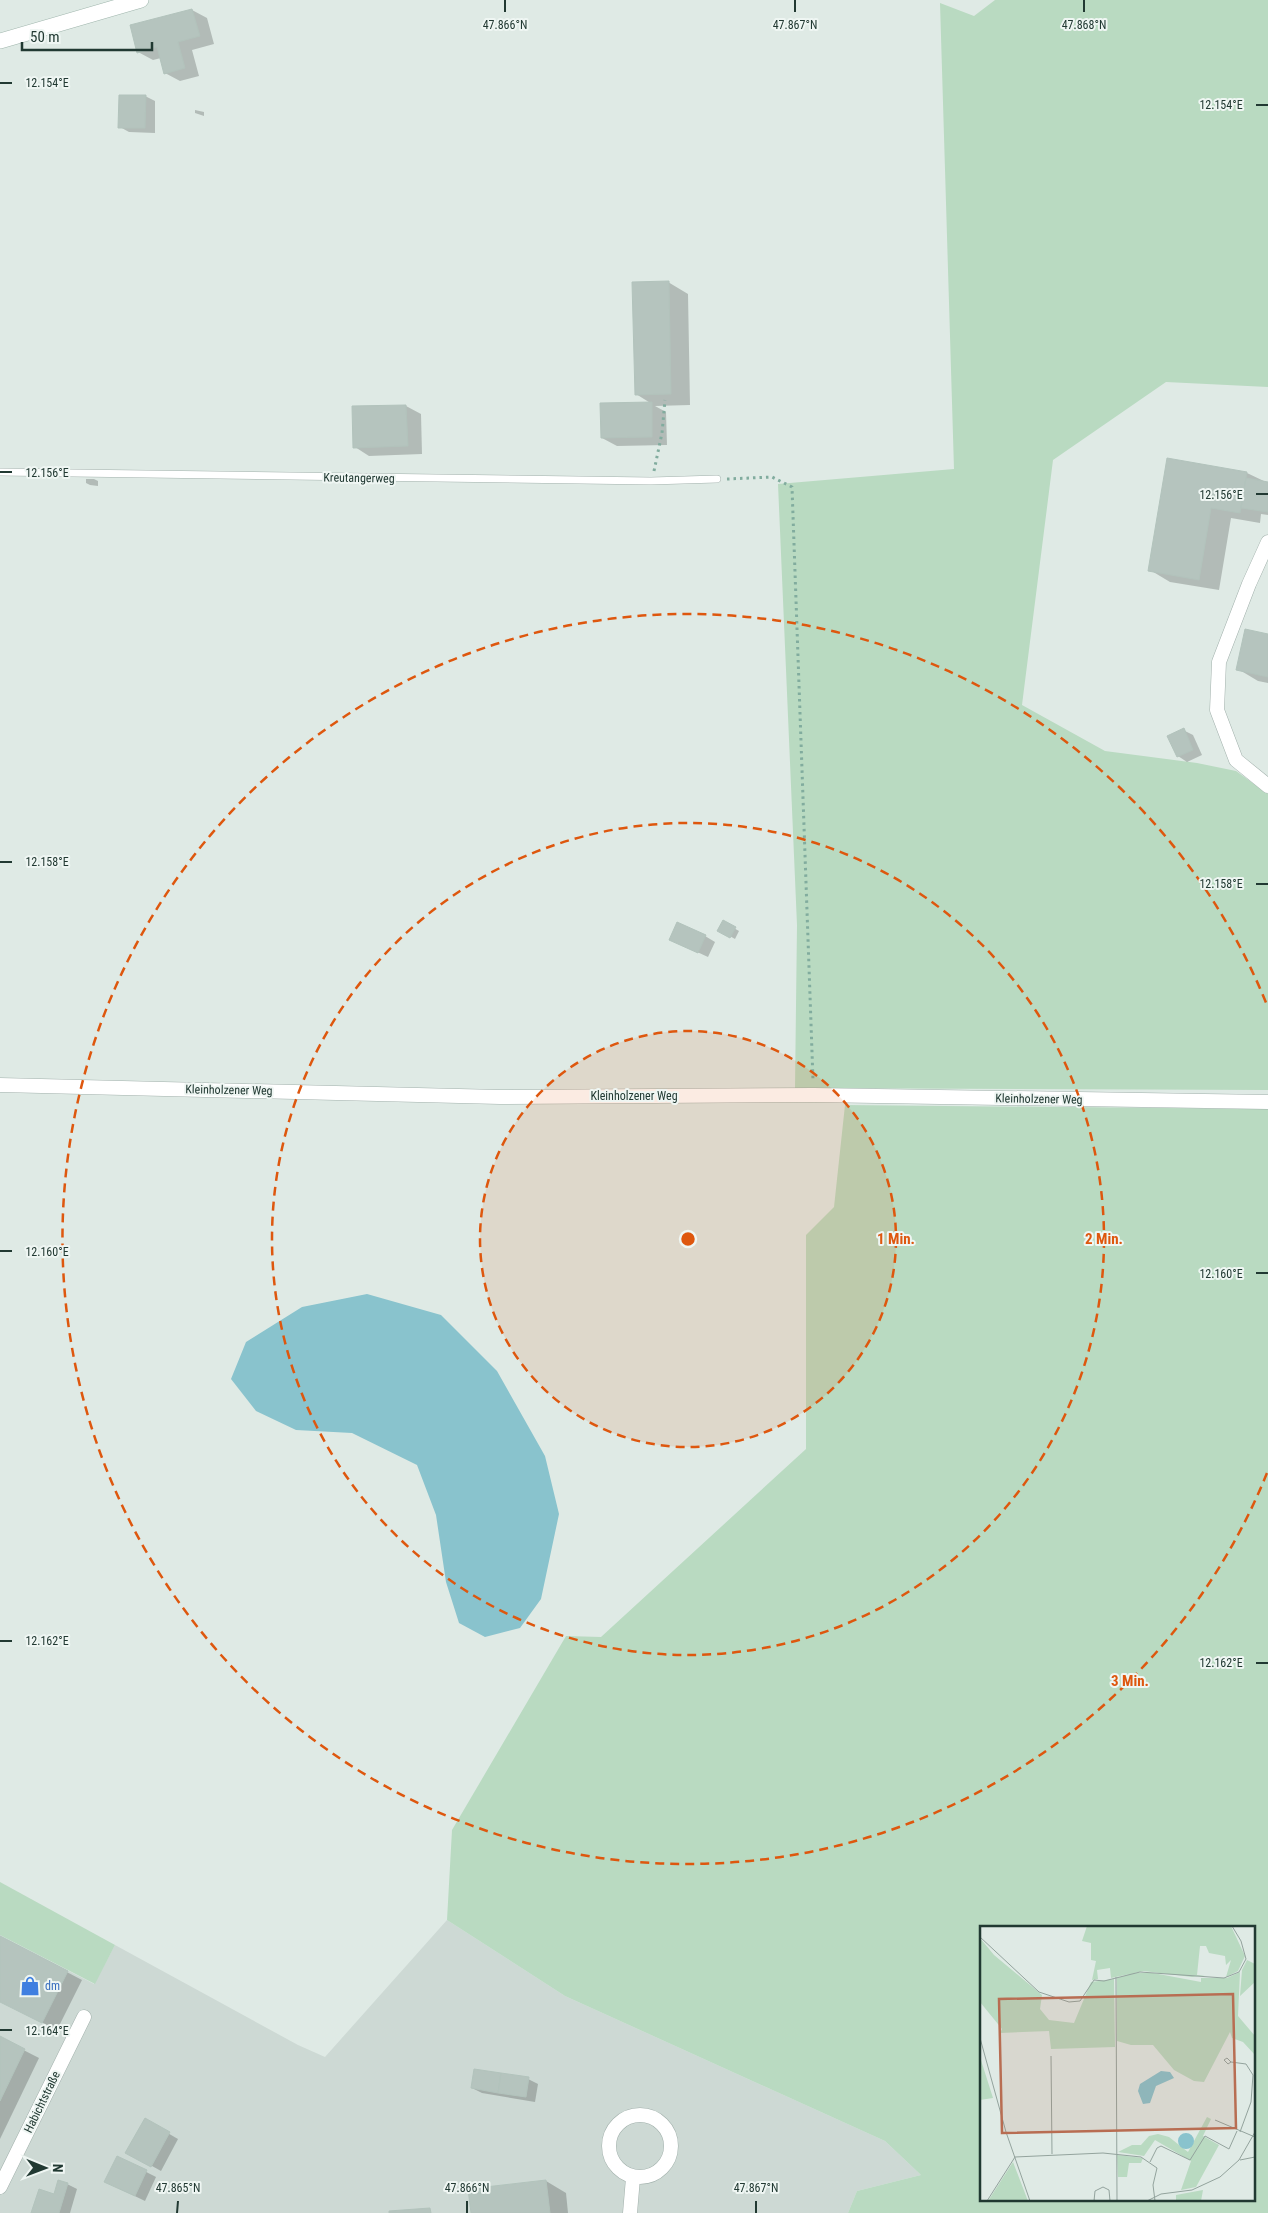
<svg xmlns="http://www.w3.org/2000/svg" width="1268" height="2213" font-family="'Roboto Condensed',sans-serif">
<rect width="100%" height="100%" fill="#dfeae5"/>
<path fill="#cdd9d4" d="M447,1920L565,1996L885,2141L921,2175L857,2191L848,2213H0V1935L94,1984L115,1945L298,2045L325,2057Z"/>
<g fill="#b9dac1" fill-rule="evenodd">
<path d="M995,0H1268V387L1166,382L1053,460L1022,705L1105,751L1197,763L1236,771L1268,794V1090L795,1088L797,925L778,484L954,469L940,3L974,16Z"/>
<path d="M845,1105L1268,1109V2213H848L857,2191L921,2175L885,2141L565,1996L447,1920L452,1830L566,1636L601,1637L806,1449V1235L834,1207ZM982,1927H1254V2199H982Z"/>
<path d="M0,1882L115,1945L95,1984L0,1935Z"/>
</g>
<path fill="#89c3cd" d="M367,1294L441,1315L497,1371L545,1456L559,1514L541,1599L520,1628L485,1637L459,1623L446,1582L436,1515L417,1465L352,1433L296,1430L256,1411L231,1379L246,1342L302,1307Z"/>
<g fill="#0003">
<path d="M192,10L207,18L214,44L192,50L199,76L180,81L165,73L161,58L153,60L138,52Z"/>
<path d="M145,96L155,101V133L129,132L120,127Z"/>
<path d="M195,110L204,112V116L195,113Z"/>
<path d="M668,282L688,294L690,405L655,406L666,412L667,445L617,446L602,438V404H652L636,394Z"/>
<path d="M406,406L421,414L422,454L369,456L355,447Z"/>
<path d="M1168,460L1247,473L1268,483V515L1261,514L1260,523L1231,518L1219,590L1170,582L1150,570Z"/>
<path d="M86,479H94L98,481V486L90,485L86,483Z"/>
<path d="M1268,635V683L1258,681L1238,669Z"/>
<path d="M1183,730L1193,735L1202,755L1187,762L1178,756Z"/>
<path d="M723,922L739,931L735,939L719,930Z"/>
<path d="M705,936L715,942L708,957L671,940Z"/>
<path d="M0,1937L82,1980L57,2030L0,2001Z"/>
<path d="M0,2038L39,2058L0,2139Z"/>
<path d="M528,2079L538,2084L535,2102L482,2093L472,2088Z"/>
<path d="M145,2120L178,2139L161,2171L127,2152Z"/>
<path d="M117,2157L156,2177L145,2201L116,2187Z"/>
<path d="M546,2181L566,2193L568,2213H472Z"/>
<path d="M67,2184L77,2189L70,2213H33Z"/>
</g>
<g fill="#b5c4be" stroke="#b2c3bc">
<path d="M192,9L200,36L178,42L185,68L164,74L157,47L137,53L130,25Z"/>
<path d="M119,95H146L145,128H118Z"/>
<path d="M669,281L671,394L635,395L632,282Z"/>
<path d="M652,402V437L601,438L600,403Z"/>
<path d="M406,405L408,446L353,448L352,406Z"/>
<path d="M1167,458L1247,472L1240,513L1211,508L1199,580L1148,571Z"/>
<path d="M1246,478L1268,482V512L1241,508Z"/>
<path d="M1245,629L1268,634V677L1236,670Z"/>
<path d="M1184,728L1193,750L1177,757L1167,736Z"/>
<path d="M723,920L736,927L730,938L717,931Z"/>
<path d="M677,922L706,935L698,953L669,940Z"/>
<path d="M0,1936L68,1971L42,2023L0,2002Z"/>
<path d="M0,2036L25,2049L0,2101Z"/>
<path d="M474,2069L501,2073L498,2093L471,2088Z"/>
<path d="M501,2073L529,2077L526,2097L498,2093Z"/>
<path d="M145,2118L170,2132L151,2167L125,2153Z"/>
<path d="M117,2156L147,2170L135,2196L104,2182Z"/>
<path d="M58,2180L68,2183L59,2213H31L39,2189L54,2194Z"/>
<path d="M546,2180L550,2213H471L468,2189Z"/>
<path d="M430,2208L431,2213H389V2211Z"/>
</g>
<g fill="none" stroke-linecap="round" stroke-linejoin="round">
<defs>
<path id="service" d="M0,472L651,481L717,479"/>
<g id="minor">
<path d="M1268,542L1249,584L1219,662L1217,710L1236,760L1268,786"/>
<path d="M0,1085L500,1097L814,1095L1268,1102"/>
<circle cx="640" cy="2146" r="31"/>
<path d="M0,2187L84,2017"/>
<path d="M630,2213L633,2178"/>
</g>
<path id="secondary" d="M0,41L141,0"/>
</defs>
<use href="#service" stroke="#a2b1ac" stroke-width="8"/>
<use href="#minor" stroke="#a2b1ac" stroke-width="15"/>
<use href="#secondary" stroke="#9fb5ac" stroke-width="16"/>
<g stroke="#81ac9e" stroke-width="3" stroke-dasharray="2.5 4" stroke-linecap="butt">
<path d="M654,471L662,433L665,400"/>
<path d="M727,479L772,477L792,487L813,1080"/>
</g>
<use href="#service" stroke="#fff" stroke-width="7"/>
<use href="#minor" stroke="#fff" stroke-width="14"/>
<use href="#secondary" stroke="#fff" stroke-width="15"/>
</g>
<path fill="none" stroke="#213932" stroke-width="2" d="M505,12V0M795,12V0M1084,12V0M0,83H12M1256,105H1268M0,472H12M1256,494H1268M0,862H12M1256,884H1268M0,1251H12M1256,1273H1268M0,1641H12M1256,1663H1268M0,2030H12M177,2213L178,2201M467,2213V2201M756,2213V2201"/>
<circle cx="688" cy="1239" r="208" fill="#de570e" fill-opacity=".12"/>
<g fill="none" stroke="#de570e" stroke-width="2.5" stroke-dasharray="9 6">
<circle cx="688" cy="1239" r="208"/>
<circle cx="688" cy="1239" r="416"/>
<path d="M1267 1473A625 625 0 1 1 1267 1005"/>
</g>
<defs>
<symbol id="shop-bare" viewBox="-9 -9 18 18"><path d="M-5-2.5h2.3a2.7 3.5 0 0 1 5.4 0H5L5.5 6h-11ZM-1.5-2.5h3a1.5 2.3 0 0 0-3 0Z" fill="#3f7fe0" stroke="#eff6f3" stroke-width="2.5" paint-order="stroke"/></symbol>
</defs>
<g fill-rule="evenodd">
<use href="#shop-bare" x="16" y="1972" width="28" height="28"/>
</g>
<g text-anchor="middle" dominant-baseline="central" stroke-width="4" stroke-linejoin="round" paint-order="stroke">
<g font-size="12" fill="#213932" stroke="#eff6f3">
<text transform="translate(359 478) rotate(1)">Kreutangerweg</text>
<text transform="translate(229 1090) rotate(1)">Kleinholzener Weg</text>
<text x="634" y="1096">Kleinholzener Weg</text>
<text transform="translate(1039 1099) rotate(1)">Kleinholzener Weg</text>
<text transform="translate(42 2102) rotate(-64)">Habichtstraße</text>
</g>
<g font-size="12" fill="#366cbe" stroke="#eff6f3" text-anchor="start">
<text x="45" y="1986">dm</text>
</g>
</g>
<g transform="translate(980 1926)">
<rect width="275" height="275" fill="#dfeae5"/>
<path d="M107,0H251L265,30L258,45L246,51L251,34L246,39L245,30L229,27L226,20H220L217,49H225L212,51L164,45L131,52L130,42L117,44L118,53L112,54L116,35L111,34V17L102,15ZM0,12L14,29L62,69L60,83L69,94L94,97L111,56L134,53L135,121L71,123L69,105L20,107L22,103L0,76ZM267,34L275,38V56L260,70L262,44ZM260,46L258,90L275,110V129L263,116L252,112L250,106L224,156L214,155L194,144L173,119H151L137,115V52L153,47H173L221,56V52H247ZM0,131L13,172L0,174ZM227,191L231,193L223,210L239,219L216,261L201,264L211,235L175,214L164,230L138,226L152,219H161L169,210L178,208L189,211L208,226ZM137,229L163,232L161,237H149L147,251H138ZM33,236L48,275H8ZM223,264L221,275H196V269Z" fill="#b9dac1"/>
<path d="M181,145L190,146L194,152L176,160L170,177L163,178L158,165L160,158ZM198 215a8 8 0 1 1 16 0a8 8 0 1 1-16 0Z" fill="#89c3cd"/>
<path fill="none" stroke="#93a39d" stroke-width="1" d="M252,0L261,15L266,33M0,11L59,66L89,76L100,75L114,54L124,55L160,46L244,52L259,46L266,33M136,51L137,275M0,112L26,206L50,275M71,130L72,228M251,136L247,132L244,134L248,138L251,136L266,138L273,149L271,176L260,206M235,194L275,211M260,234L275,231M170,236L177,222L181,220L210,234L225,210L249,223L257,205M7,275L35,231L123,227L161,231L177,242L173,259L175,275M114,275L115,265L123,261L129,264L130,275M167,275L181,268L212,264L240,251L259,234L275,206"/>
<path fill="#b86d52" fill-opacity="0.15" stroke="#b86d52" stroke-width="2.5" d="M253,68L256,202L22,207L19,73Z"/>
<rect width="275" height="275" fill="none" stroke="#213932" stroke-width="2.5"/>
</g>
<g font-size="12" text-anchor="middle" fill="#213932" stroke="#eff6f3" stroke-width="4" stroke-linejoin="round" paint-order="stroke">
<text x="505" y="29">47.866°N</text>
<text x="795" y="29">47.867°N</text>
<text x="1084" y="29">47.868°N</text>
<text x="47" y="87">12.154°E</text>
<text x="1221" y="109">12.154°E</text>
<text x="47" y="477">12.156°E</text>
<text x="1221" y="499">12.156°E</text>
<text x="47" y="866">12.158°E</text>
<text x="1221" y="888">12.158°E</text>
<text x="47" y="1256">12.160°E</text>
<text x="1221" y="1278">12.160°E</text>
<text x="47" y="1645">12.162°E</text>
<text x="1221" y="1667">12.162°E</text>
<text x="47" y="2035">12.164°E</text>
<text x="178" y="2192">47.865°N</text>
<text x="467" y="2192">47.866°N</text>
<text x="756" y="2192">47.867°N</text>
</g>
<circle cx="688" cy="1239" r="8" fill="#de570e" stroke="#eff6f3" stroke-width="2.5"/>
<g font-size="15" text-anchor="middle" font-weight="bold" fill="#de570e" stroke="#eff6f3" stroke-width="4" stroke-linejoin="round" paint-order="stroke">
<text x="896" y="1244">1 Min.</text>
<text x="1104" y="1244">2 Min.</text>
<text x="1130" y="1686">3 Min.</text>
</g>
<g transform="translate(45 2168) rotate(91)" stroke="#eff6f3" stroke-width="4" paint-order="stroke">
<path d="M0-4L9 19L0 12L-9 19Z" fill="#213932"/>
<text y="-8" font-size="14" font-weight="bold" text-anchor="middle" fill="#213932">N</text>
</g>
<path d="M22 42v8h130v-8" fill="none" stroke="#213932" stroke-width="2.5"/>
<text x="30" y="42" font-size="15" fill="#213932" stroke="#eff6f3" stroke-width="4" paint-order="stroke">50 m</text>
</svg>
